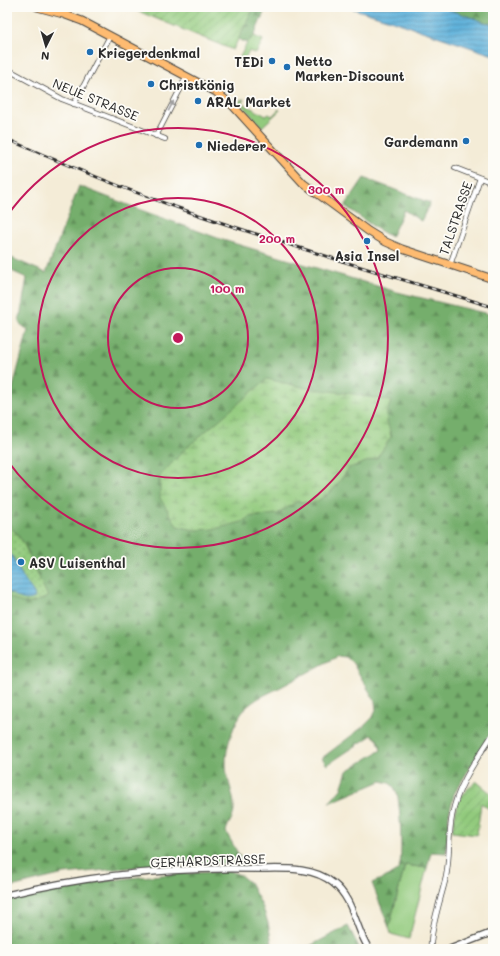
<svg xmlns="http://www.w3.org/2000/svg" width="500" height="956" font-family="Mali,sans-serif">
<defs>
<pattern id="forest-firs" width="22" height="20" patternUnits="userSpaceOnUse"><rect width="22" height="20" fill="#75ae6c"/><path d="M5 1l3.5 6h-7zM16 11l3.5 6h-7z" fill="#608e59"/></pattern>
<pattern id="wetland-marsh" width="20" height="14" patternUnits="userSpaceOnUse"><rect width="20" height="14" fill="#92ca7d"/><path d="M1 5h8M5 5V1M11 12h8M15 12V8" fill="none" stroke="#77a467"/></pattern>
<pattern id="park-dots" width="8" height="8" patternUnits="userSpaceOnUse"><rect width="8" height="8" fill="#92ca7d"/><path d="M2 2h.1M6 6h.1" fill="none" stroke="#77a467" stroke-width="1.8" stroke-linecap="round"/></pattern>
<pattern id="garden-furrows" width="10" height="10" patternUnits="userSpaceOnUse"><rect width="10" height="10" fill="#92ca7d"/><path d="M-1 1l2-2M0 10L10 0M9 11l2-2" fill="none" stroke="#77a467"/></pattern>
<pattern id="water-rules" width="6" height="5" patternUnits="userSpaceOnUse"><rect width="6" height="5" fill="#5fb1da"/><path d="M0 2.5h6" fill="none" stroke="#4f90b1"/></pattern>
</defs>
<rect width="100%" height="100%" fill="#fdfcf7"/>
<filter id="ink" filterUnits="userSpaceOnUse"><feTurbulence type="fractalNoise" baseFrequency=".025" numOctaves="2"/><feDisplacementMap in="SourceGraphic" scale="8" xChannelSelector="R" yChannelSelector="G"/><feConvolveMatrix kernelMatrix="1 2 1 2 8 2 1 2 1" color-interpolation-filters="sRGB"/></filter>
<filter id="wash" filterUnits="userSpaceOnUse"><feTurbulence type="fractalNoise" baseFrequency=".012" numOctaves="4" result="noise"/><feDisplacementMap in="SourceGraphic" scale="16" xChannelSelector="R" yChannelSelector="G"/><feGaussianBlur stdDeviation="0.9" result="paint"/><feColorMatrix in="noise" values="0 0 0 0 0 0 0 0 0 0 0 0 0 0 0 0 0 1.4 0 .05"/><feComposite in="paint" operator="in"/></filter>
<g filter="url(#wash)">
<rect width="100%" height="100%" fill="#f4ecd7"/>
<g fill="#92ca7d" stroke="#5e7a54">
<path d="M254,36L263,40L256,54L249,51L242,63L238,61L247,43Z"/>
<path d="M244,99L242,103L266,116L269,114L272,116L279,109L280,110L262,127L239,102L240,100Z"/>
<path d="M405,865L427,868L409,939L391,934L389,927Z"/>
</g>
<g fill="url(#forest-firs)" stroke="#506c4c">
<path d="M254,7H263L265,10L254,36L247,43L238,39Z"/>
<path d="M442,7H481L493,11V25Z"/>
<path d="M364,178L430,203L421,221L404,210L391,237L374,227L348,208L345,206Z"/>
<path d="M79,186L141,210L223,240L397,292L493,315V729L454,794L449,814L446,853L431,852L427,868L405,865L389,927L372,883C380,879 395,875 399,868C403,860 400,802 397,793C396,791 394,787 392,785C389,782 385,782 381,781L329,803L341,789L347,771L381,750L378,740L372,735L327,765L322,758L364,726L373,717L376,710L375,701L352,662L345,657L338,656C318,667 299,677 279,688C267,694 254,699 245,709C234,721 225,748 226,765C226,780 235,795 234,810C234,818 227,824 226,832L244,864L233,863L148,866L64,874L7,888V595L26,604L29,553L23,542L7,522V400L11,395L28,330L19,323L27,278L7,269V256L46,273Z"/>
<path d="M230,871L240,875L250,883L263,908L268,923L273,949H7V899C54,888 103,880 151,876C177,873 204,873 230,871Z"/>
<path d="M348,926L360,949H304Z"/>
</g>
<path fill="url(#wetland-marsh)" stroke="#5e7a54" d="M267,379L306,388L354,394L391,401L386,415L391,437L377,458L349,468L333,490L313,504L298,501L277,514L249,517L242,522L214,529L195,530L177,526L160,498V476L185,449Z"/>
<path fill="url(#park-dots)" stroke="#5e7a54" d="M7,522L23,542L48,597C30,604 25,607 7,595Z"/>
<g fill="url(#garden-furrows)" stroke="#5e7a54">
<path d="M136,7H254L233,50L135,10Z"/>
<path d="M476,781L493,795V812L481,803L477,835L452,832L458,798Z"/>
</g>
<g fill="url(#water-rules)" stroke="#456e82">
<path d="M347,7H442L493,25V55L387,19Z"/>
<path d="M7,552L12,556L24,579L34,593L35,598C25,603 16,597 7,591Z"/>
</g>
</g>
<g filter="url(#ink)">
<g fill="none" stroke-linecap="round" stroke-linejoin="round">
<defs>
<g id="minor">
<path d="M7,69L62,99L165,139"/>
<path d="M74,104L110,36"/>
<path d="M156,136L187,76"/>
<path d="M455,168L493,183"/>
<path d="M450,265L480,178"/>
<path d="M431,949C429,933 442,895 446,877C450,857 448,836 452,816C457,786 476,760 493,734"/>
</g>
<g id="tertiary">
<path d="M7,895C88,875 174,867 257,869C282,869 313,866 333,883C354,899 355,928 369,949"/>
<path d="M450,949L493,932"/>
</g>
<path id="primary" d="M37,7L63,14L82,21L216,92L233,106L303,183L368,231L386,242L402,249L493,279"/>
</defs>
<use href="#minor" stroke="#494845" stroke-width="6"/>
<use href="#tertiary" stroke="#494845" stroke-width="8"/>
<use href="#primary" stroke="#494845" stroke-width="9"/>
<use href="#minor" stroke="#fff" stroke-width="4.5"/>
<use href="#tertiary" stroke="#fff" stroke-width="5.5"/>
<use href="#primary" stroke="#febb71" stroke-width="7"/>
<defs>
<path id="rail" d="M7,139C66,165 126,190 187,211C288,246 391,276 493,307"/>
</defs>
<use href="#rail" stroke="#2b2b2b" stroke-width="3"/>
<use href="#rail" stroke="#fdfcf7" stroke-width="1.5" stroke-dasharray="4.5" stroke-linecap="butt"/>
</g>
<defs><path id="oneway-solid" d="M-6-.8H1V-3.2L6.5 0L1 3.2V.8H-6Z"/></defs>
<use fill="#a0a0a0" href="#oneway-solid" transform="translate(171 106) rotate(-63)"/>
</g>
<g fill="none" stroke="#c2185b" stroke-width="2">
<circle cx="178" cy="338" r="70"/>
<circle cx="178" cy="338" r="140"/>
<path d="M7 216A210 210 0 1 1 7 460"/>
</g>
<g fill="#1f6fb2" stroke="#fdfcf7" stroke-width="1.5">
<circle cx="90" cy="52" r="4"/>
<circle cx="272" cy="61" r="4"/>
<circle cx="287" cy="67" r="4"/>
<circle cx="151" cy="84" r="4"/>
<circle cx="198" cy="101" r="4"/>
<circle cx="466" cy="141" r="4"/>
<circle cx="199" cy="145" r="4"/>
<circle cx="367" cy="241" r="4"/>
<circle cx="21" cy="562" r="4"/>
</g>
<g text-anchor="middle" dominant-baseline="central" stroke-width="3.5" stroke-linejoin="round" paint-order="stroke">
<g font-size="13" font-weight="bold" fill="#2b2b2b" stroke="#fdfcf7" text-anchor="start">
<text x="98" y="52">Kriegerdenkmal</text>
<text x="295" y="60">Netto<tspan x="295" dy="15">Marken-Discount</tspan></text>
<text x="264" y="61" text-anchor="end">TEDi</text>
<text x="159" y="84">Christkönig</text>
<text x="206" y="101">ARAL Market</text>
<text x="458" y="141" text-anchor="end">Gardemann</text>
<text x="207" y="145">Niederer</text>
<text x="367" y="255" text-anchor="middle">Asia Insel</text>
<text x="29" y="562">ASV Luisenthal</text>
</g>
<g font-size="13" fill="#2b2b2b" stroke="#fdfcf7">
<text transform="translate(96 99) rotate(22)">NEUE STRASSE</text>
<text transform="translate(455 218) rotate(-71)">TALSTRASSE</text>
<text transform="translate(208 860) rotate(-2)">GERHARDSTRASSE</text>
</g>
</g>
<circle cx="178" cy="338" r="6" fill="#c2185b" stroke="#fdfcf7" stroke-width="2"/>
<g font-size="12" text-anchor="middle" font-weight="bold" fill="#c2185b" stroke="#fdfcf7" stroke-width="3.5" stroke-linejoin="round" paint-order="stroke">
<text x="326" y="194">300 m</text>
<text x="277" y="243">200 m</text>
<text x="227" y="293">100 m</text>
</g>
<rect width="500" height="956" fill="none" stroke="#fdfcf7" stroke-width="24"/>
<g transform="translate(46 46) rotate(185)" stroke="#fdfcf7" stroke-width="3" paint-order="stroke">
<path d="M0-3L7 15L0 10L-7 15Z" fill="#2b2b2b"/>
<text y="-6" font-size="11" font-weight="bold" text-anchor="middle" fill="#2b2b2b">N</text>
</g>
</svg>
